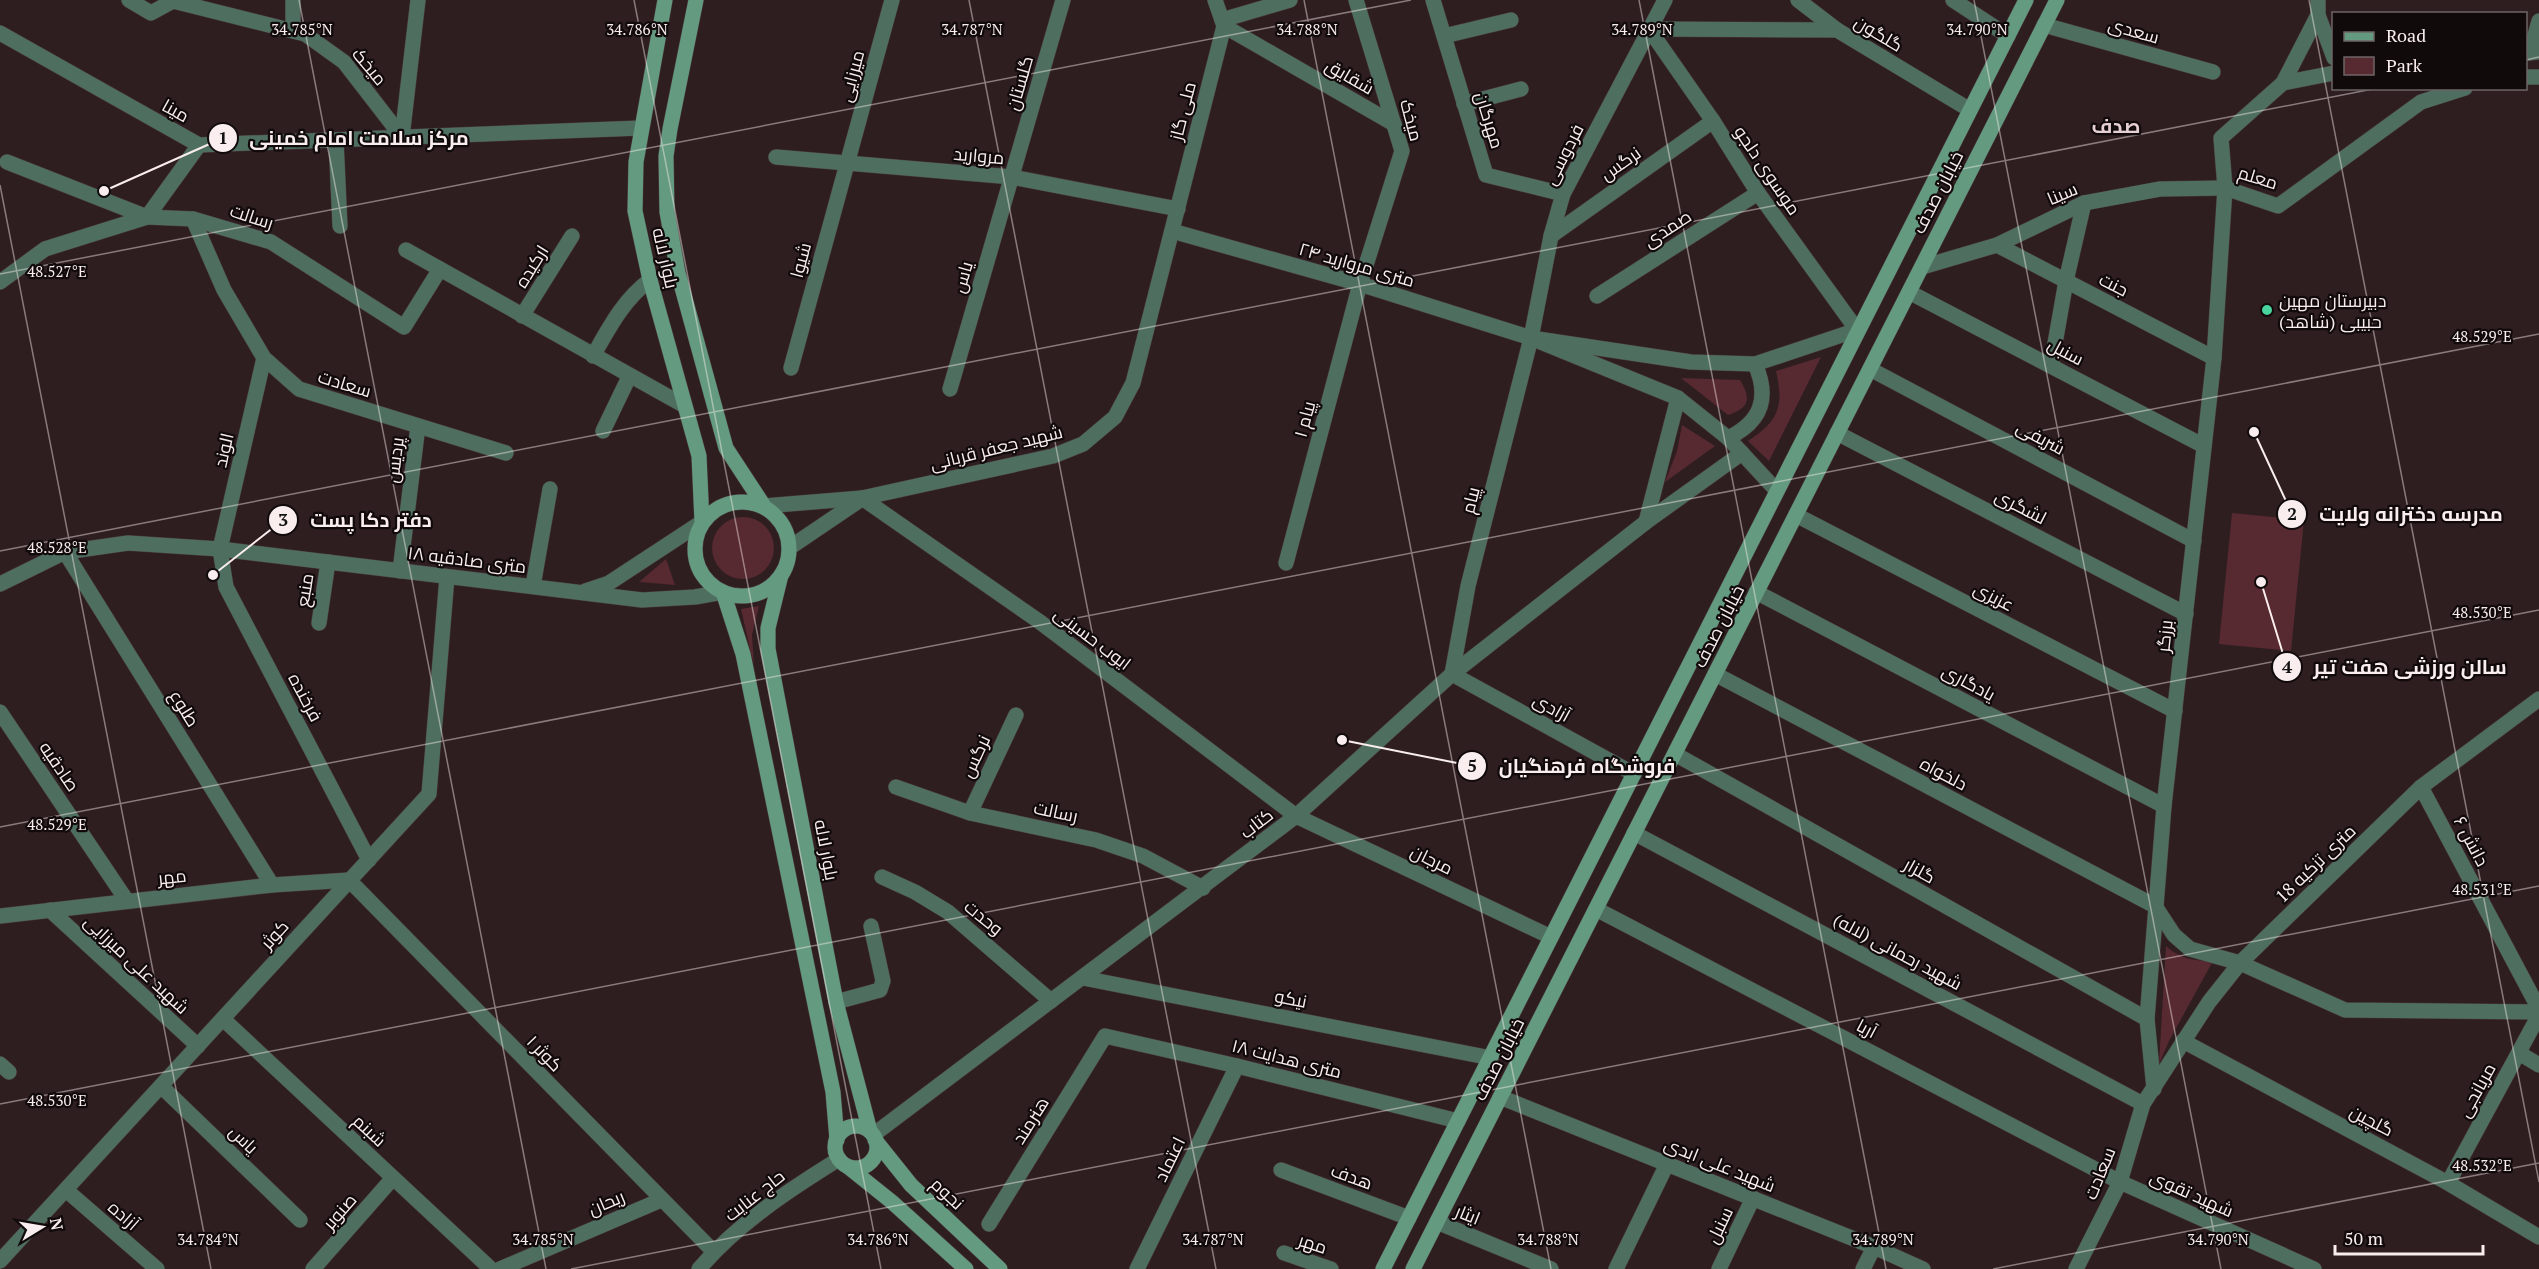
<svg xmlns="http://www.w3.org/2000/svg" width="2539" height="1269" font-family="'PT Serif',Cairo,serif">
<rect width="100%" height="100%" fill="#2e1e20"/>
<g fill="#572930">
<path d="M1821,357L1769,461L1748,441C1779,421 1784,406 1776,371Z"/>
<path d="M1681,378L1740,380C1751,398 1750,408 1728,415Z"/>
<path d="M1682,425L1715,446L1665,482L1677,451Z"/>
<path d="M2232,513L2304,520L2291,651L2219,644Z"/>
<circle cx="743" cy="548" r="31"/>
<path d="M666,559L675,585L639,582Z"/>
<path d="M759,606L752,635L754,666L741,609Z"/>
<path d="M2166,946C2180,959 2196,961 2213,961L2169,1041L2159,1064Z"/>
</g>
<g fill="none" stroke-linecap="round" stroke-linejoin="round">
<defs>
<g id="minor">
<path d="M129,0L151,13L173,1L305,34L344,62L402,137"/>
<path d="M1433,0L1486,175L1563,194"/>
<path d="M1798,0L1837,30"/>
<path d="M1953,0L2008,36"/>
<path d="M1222,20L1290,0"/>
<path d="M2044,25L2213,72"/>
<path d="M1224,26L1394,124"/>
<path d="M1649,29L1837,30L1970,110"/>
<path d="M293,31V0"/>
<path d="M0,33L199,145L641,128"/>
<path d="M1444,36L1511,20"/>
<path d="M2530,53L2539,21"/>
<path d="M1464,104L1521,89"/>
<path d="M402,137L418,0"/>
<path d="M336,140L340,226"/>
<path d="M776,157L1012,177L1178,209"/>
<path d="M7,162L147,217L193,219L271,242L404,327L440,269"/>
<path d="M193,219L224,290L264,358L299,389L506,453"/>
<path d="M1172,231L1360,284L1531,338L1678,398L1728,438L1777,491"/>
<path d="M1551,236L1713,121"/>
<path d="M1997,245L2214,358"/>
<path d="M406,250L685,406"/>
<path d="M1922,267L1997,245L2084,203L2160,189L2225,188"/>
<path d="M0,282L45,249L147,217L199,145"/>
<path d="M1909,292L2204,446"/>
<path d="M1597,296L1758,193"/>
<path d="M522,316L572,236"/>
<path d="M1531,338L1691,362L1755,364L1857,330L1758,193L1713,121L1649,29"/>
<path d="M593,356C609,328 623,300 650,280"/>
<path d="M264,358L220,549L226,587L369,860"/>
<path d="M2051,366L2066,281L2084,203"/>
<path d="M791,368L892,0"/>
<path d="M1870,369L2194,541"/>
<path d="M950,389L1063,0"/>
<path d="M603,431L629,377"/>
<path d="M1837,433L2186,614"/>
<path d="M1728,438C1761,422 1770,398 1755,364"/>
<path d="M862,498L1040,622L1296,816L1551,937"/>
<path d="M1796,515L2175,711"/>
<path d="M65,552L272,885"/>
<path d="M1286,563L1360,284L1402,151L1356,0"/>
<path d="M400,571L418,426"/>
<path d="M533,586L550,489"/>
<path d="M1756,592L2164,806"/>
<path d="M319,623L328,562"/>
<path d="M1715,674L2155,906L2174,935L2190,949L2240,963L2345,1010L2539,1012"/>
<path d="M0,712L127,901"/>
<path d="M1675,754L2147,1019"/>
<path d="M1634,774L1452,674L1468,586L1531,338L1551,236L1563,194L1665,0"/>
<path d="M896,787L970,813L1096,840L1143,856L1203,888"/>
<path d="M2421,787L2539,1009"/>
<path d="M970,813L1016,715"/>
<path d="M1634,833L2143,1104"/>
<path d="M882,877L915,892L948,912L1051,1001"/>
<path d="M1596,909L2120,1182L2314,1269"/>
<path d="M50,910L198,1046"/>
<path d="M0,916L272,885L349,880L714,1252"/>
<path d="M1083,978L1491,1058"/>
<path d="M836,1002L880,990L883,981L871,926"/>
<path d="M223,1019L491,1269"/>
<path d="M2183,1041L2448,1183L2539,1237"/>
<path d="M2519,1053L2539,1065"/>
<path d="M0,1064L9,1072"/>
<path d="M161,1086L300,1220"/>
<path d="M1281,1170L1409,1218"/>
<path d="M2448,1183L2539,1015"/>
<path d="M66,1190L157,1269"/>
<path d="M1437,1222L1551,1269"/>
<path d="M989,1224L1105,1036L1237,1066L1458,1121"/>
<path d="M1284,1253L1331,1269"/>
<path d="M0,1261L429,794L447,577"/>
<path d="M313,1269L393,1178"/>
<path d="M500,1269L661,1200"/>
<path d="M1137,1269L1237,1066"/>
<path d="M1616,1269L1667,1164"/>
<path d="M1719,1269L1753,1198"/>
<path d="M1863,1269L1874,1247"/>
</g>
<g id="tertiary">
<path d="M2318,0V15L2334,58"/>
<path d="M2526,53L2539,52"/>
<path d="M2526,77H2539"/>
<path d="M2283,83L2318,15"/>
<path d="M2225,188L2278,206L2421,102L2465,88"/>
<path d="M764,506L862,498L1053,456L1083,444L1115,417L1133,383L1224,26L1215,0"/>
<path d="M1646,522L1678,398"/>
<path d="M789,548L860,500"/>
<path d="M0,584L65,552L128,543L220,549L642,600L695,597L723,592"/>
<path d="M585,591L609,583L702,522"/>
<path d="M2154,1089L2147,1019L2164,806L2214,358L2225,188L2221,138L2283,83L2334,73"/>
<path d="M1500,1097L1874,1247L1923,1269"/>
<path d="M873,1135L1296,816L1452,674L1646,522L1742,453"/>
<path d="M699,1269C737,1224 789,1190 839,1159"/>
<path d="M2076,1269L2120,1182L2143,1104L2209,1002L2240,963L2421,787L2539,699"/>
</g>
<g id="secondary">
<path d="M665,0L636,162L635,211L650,280L699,456L702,522"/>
<path d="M696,0L670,129L666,156L667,212L678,273L726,448L764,506"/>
<circle cx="742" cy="549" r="47"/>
<path d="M781,575L768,628V649L836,1002L870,1131"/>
<path d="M723,592L743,654L833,1092L837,1140"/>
<circle cx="856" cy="1147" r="21"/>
<path d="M875,1140L911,1185L1000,1269"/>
<path d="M847,1166L892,1202L966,1269"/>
<path d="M1383,1269L2026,0"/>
<path d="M1413,1269L2057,0"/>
</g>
</defs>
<use href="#minor" stroke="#4a3b3d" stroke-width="16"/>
<use href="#tertiary" stroke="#4a3b3d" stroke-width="16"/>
<use href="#secondary" stroke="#4a3b3d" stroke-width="16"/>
<use href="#minor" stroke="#4e6f5f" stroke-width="15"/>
<use href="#tertiary" stroke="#4e6f5f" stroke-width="15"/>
<use href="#secondary" stroke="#649a80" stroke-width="15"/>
</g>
<path fill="none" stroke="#f9edee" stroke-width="1.5" stroke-opacity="0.45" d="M299,0L546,1269M634,0L881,1269M969,0L1216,1269M1304,0L1551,1269M1639,0L1886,1269M1974,0L2221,1269M2309,0L2539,1182M2526,60L2539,57M0,185L211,1269M0,274L1411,0M0,551L2378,88M0,827L2539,334M0,1104L2539,610M571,1269L2539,886M1993,1269L2539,1163"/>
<circle fill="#48d49d" stroke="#110a0b" stroke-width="2" cx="2267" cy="310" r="6"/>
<g text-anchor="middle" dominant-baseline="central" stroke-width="4.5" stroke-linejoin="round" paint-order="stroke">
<g font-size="18" fill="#f9edee" stroke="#110a0b">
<text transform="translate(2134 30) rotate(16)">سعدی</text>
<text transform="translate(1879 33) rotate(31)">گلگون</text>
<text transform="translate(370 66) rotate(50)">میخک</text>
<text transform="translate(851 76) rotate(-75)">میرزایی</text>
<text transform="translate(1350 76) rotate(30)">شقایق</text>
<text transform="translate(1019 83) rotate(-74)">گلستان</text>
<text transform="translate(176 110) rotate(29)">مینا</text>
<text transform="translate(1182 111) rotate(-76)">ملی گاز</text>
<text transform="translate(1412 120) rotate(75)">میخک</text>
<text transform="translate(1490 120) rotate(73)">مهرگان</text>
<text transform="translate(1563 154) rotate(-63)">فردوسی</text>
<text transform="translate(979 155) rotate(5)">مروارید</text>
<text transform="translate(1620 163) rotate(-35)">نرگس</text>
<text transform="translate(1768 170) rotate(56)">موسوی دلجو</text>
<text transform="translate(2258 177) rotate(17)">معلم</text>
<text transform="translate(1937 192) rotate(-63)">خیابان صدف</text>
<text transform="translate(2062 193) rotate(-23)">سینا</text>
<text transform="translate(252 216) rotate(18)">رسالت</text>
<text transform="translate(1667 228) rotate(-33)">صمدی</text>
<text transform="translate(666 258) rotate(77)">بلوار لاله</text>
<text transform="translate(800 260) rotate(-75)">شیوا</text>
<text transform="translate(1357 264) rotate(16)">۲۴ متری مروارید</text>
<text transform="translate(531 266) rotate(-58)">ارکیده</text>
<text transform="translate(962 277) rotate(-74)">یاس</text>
<text transform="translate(2114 284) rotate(27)">جنت</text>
<text transform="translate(2066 351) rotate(28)">سنبل</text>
<text transform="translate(345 383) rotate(17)">سعادت</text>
<text transform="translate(1304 419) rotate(-75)">پیام ۱</text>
<text transform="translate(2041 437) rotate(28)">شریفی</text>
<text transform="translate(996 447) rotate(-14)">شهید جعفر قربانی</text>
<text transform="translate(223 450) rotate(-77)">الوند</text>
<text transform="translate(394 460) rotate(-83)">پردیس</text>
<text transform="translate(1470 500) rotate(-76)">پیام</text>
<text transform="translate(2021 506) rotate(27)">لشگری</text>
<text transform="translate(467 559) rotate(7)">۱۸ متری صادقیه</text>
<text transform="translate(304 590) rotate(-81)">منبع</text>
<text transform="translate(1994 596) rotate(27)">عزیزی</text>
<text transform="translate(1718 626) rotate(-63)">خیابان صدف</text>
<text transform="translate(2164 636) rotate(-84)">برزگر</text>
<text transform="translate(1093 638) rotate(37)">ایوب حسینی</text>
<text transform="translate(1969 682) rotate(28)">یادگاری</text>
<text transform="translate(306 697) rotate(62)">فرخنده</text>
<text transform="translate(1552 707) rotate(29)">آزادی</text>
<text transform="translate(185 708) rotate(58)">طلوع</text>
<text transform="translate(975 756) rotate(-65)">نرگس</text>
<text transform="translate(60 766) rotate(56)">صادقیه</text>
<text transform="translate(1944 773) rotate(28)">دلخواه</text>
<text transform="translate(1056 811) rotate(12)">رسالت</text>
<text transform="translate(1256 823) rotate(-38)">کتاب</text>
<text transform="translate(2472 841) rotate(62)">دانش ۶</text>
<text transform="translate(827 850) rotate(79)">بلوار لاله</text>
<text transform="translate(1432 859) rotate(26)">مرجان</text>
<text transform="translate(2315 863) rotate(-44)">18 متری تزکیه</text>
<text transform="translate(1920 870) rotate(29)">گلزار</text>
<text transform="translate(172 876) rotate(-6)">مهر</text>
<text transform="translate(984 917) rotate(39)">وحدت</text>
<text transform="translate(274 934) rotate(-48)">کوثر</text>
<text transform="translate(1898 951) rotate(28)">شهید رحمانی (لاله)</text>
<text transform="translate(137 964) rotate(43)">شهید علی میرزایی</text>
<text transform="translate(1291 998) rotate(11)">نیکو</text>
<text transform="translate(1867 1028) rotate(28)">آریا</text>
<text transform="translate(545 1053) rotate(46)">کوثر ۱</text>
<text transform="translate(1287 1058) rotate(14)">۱۸ متری هدایت</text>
<text transform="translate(1498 1059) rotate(-63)">خیابان صدف</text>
<text transform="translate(2476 1090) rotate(-61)">مریانجی</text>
<text transform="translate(1030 1120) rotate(-58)">هنرمند</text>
<text transform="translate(2372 1120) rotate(28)">گلچین</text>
<text transform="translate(370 1130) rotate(43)">شبنم</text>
<text transform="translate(244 1139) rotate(44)">یاس</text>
<text transform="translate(1169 1159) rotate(-64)">اعتماد</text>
<text transform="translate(1720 1164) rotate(22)">شهید علی ابدی</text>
<text transform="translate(2099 1173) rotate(-68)">سعادت</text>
<text transform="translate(1352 1176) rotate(20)">هدف</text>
<text transform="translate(948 1193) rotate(43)">نجوم</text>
<text transform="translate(2192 1193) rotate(24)">شهید تقوی</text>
<text transform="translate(754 1195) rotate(-38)">حاج عنایت</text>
<text transform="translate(606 1202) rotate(-23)">ریحان</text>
<text transform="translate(339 1211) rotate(-49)">صنوبر</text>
<text transform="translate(1468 1214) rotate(22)">ایثار</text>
<text transform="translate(124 1215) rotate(41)">آزاده</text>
<text transform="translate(1719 1225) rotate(-64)">سنبل</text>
<text transform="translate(1313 1243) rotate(18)">مهر</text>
</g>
<g font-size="18" fill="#f9edee" stroke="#110a0b" text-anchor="start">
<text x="2279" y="300">دبیرستان مهین<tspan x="2279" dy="21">حبیبی (شاهد)</tspan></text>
</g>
<g font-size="20" font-weight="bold" fill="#e5cfd1" stroke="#110a0b">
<text x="2116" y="125">صدف</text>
</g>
</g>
<g font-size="15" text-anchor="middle" fill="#f9edee" stroke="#110a0b" stroke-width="4.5" stroke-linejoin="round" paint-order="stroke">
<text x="302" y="35">34.785°N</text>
<text x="637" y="35">34.786°N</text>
<text x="972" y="35">34.787°N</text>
<text x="1307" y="35">34.788°N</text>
<text x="1642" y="35">34.789°N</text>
<text x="1977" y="35">34.790°N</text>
<text x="57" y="277">48.527°E</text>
<text x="2482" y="342">48.529°E</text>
<text x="57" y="553">48.528°E</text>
<text x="2482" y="618">48.530°E</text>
<text x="57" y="830">48.529°E</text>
<text x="2482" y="895">48.531°E</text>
<text x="57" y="1106">48.530°E</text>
<text x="2482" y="1171">48.532°E</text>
<text x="208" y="1245">34.784°N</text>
<text x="543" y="1245">34.785°N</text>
<text x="878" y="1245">34.786°N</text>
<text x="1213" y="1245">34.787°N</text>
<text x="1548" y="1245">34.788°N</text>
<text x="1883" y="1245">34.789°N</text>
<text x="2218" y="1245">34.790°N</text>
</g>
<path fill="none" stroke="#f9edee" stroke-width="2" d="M104 191L223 138M2254 432L2292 514M213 575L283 520M2261 582L2287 667M1342 740L1472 766"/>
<g fill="#f9edee" stroke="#110a0b" stroke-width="2">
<circle cx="104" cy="191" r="6"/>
<circle cx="2254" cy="432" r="6"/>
<circle cx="213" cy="575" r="6"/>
<circle cx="2261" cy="582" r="6"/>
<circle cx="1342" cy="740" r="6"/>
<circle cx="223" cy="138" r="15"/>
<circle cx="2292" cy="514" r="15"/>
<circle cx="283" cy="520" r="15"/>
<circle cx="2287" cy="667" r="15"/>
<circle cx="1472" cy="766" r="15"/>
</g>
<g font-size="18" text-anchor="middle" font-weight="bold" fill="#111">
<text x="223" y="144">1</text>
<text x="2292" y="520">2</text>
<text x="283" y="526">3</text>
<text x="2287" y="673">4</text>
<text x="1472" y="772">5</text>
</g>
<g font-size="20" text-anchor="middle" font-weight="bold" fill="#f9edee" stroke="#110a0b" stroke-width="4.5" stroke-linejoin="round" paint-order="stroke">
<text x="359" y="145">مرکز سلامت امام خمینی</text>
<text x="2411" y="521">مدرسه دخترانه ولایت</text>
<text x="371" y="527">دفتر دکا پست</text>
<text x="2410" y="674">سالن ورزشی هفت تیر</text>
<text x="1587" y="773">فروشگاه فرهنگیان</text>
</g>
<rect x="2332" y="12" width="195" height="78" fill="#110a0b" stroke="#6e6566" stroke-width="1.5"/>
<rect x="2344" y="32" width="30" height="9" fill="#649a80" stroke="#6e6566" stroke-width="1.5"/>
<text x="2386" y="42" font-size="18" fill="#f9edee">Road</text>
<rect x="2344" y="57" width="30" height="18" fill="#572930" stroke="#6e6566" stroke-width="1.5"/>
<text x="2386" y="72" font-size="18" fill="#f9edee">Park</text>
<g transform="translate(42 1227) rotate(79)" stroke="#110a0b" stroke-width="4.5" paint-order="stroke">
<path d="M0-4.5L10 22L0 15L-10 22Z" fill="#f9edee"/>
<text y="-9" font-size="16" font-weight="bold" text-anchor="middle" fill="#f9edee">N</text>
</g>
<path d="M2335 1245v9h148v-9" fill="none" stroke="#f9edee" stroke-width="3"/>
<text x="2344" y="1245" font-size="18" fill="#f9edee" stroke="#110a0b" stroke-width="4.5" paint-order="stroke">50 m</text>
</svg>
